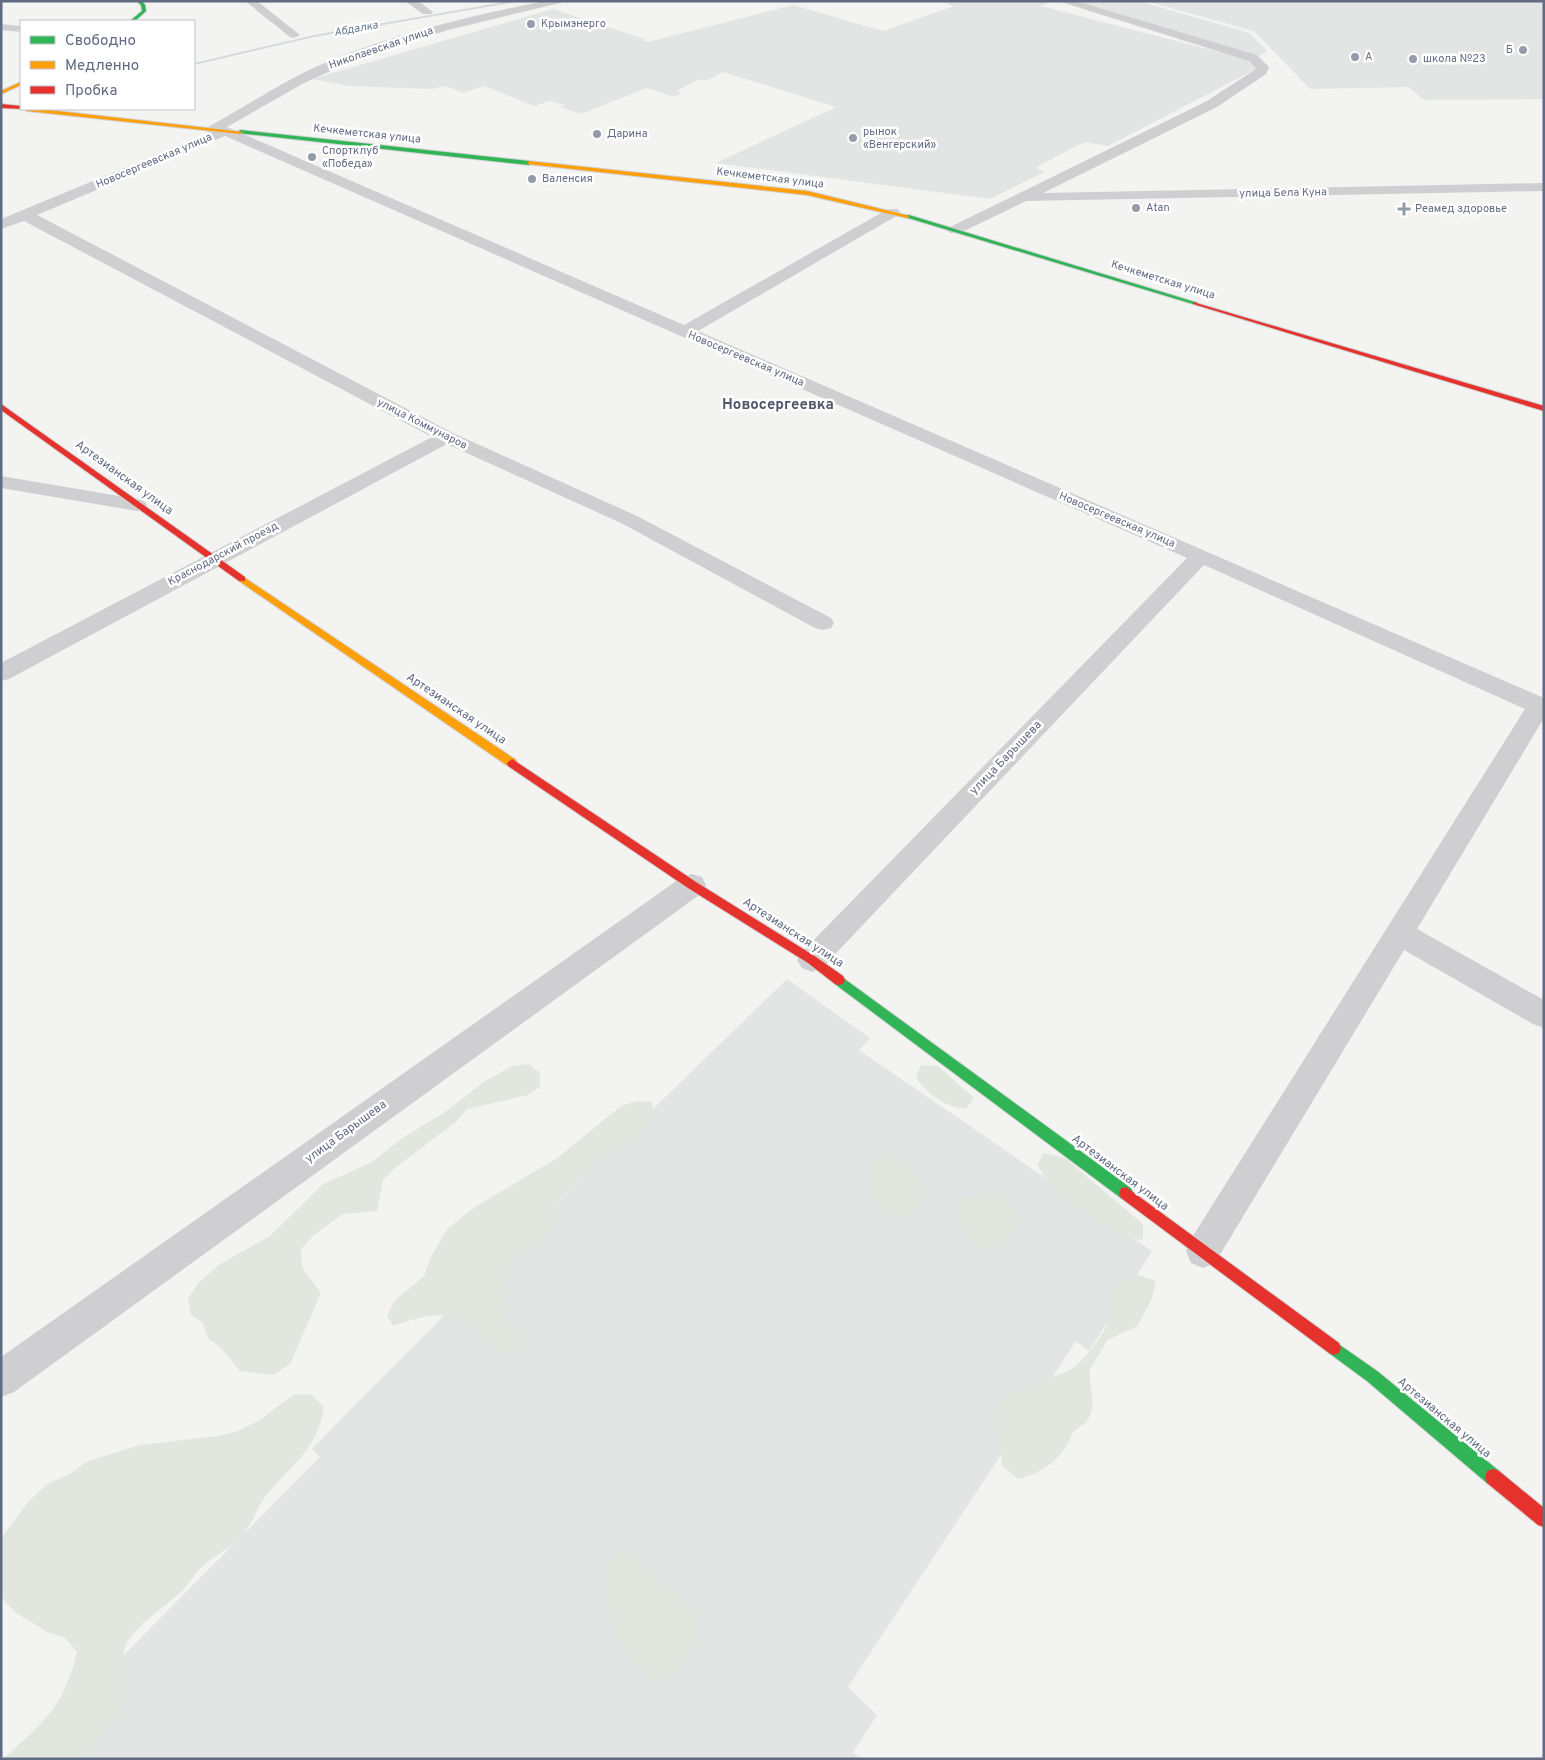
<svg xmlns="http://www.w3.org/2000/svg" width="1545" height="1760" font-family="Overpass,sans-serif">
<rect width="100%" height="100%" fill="#f3f4f1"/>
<g fill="#e3e4e4">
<path d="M940,1H1053L1041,6L1246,59L1256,69L1108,146L1085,142L1076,146L1035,168L1045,172L990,199L716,163L836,107L723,72L706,81L699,79L677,91L681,93L674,97L647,88L581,114L560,107L565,105L550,101L534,106L484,86L463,93L446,86L433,89L348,86L312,79L553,9L645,39L642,40L648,42L793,5L883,31L954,6Z"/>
<path d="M1085,1H1139L1249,33L1267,51L1260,56L1080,3Z"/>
<path d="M1145,1H1544V99L1424,100L1408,87L1310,89L1254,31Z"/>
<path d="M787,979L870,1038L859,1050L1152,1251L1089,1351L1076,1341L848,1687L877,1715L853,1752L860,1759H16L89,1690L320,1457L312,1449L349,1411L548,1211Z"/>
</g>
<g fill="#e1e7df">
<path d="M529,1064L540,1073V1087L528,1095L467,1109L457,1121L395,1168L383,1180L377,1211L343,1214L313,1236L301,1250L302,1267L321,1293L290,1364L273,1375L240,1371L220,1347L208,1338L203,1323L191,1315L188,1299L199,1282L220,1264L270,1236L323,1184L372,1162L401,1139L445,1112L485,1081L513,1066Z"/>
<path d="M921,1065L938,1066L974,1098L966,1109C943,1106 930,1096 916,1078Z"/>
<path d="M637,1101L652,1102L653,1116L634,1140L606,1156L556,1203L551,1234L537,1246L521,1253L510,1267L502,1285L500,1304L506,1319L517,1332L516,1351L499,1352C452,1315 453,1305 393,1326L387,1315L395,1300L424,1276L430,1259L447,1229L475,1207L557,1158L621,1106Z"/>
<path d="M887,1151C916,1167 935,1185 914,1218C896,1216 884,1212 870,1201L868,1171L871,1158Z"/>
<path d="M1044,1153L1065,1158L1143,1224V1240L1126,1238L1067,1203L1055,1192L1037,1165Z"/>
<path d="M992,1192C997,1194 1006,1196 1009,1200C1043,1239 968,1287 955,1206C972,1191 973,1198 992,1192Z"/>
<path d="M1134,1273L1156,1281L1152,1298L1137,1327L1107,1340C1104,1347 1091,1367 1090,1370C1088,1382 1095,1396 1092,1408C1088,1428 1081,1422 1072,1434C1069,1440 1067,1446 1063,1451C1051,1467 1037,1474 1018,1479L1002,1466C1001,1460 1002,1453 1001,1447C999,1434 989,1418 996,1406C1009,1384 1052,1381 1073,1368C1082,1362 1103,1336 1106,1326C1115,1300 1105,1288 1134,1273Z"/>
<path d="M311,1394L324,1407C316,1453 291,1464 265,1497C256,1509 251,1528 239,1539C229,1549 214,1556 203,1566C195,1572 191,1582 184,1589C166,1607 142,1620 128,1641C119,1655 125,1678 123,1693C119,1721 100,1740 81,1759H3C43,1723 64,1707 77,1652L65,1638L47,1632L16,1613L4,1600L1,1592V1538L29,1501L47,1484L68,1475L88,1461L140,1445L218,1436L238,1431L258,1421L293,1395Z"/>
<path d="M621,1546C637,1555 648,1570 662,1582C667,1586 673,1589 678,1594C710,1622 693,1651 671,1678L652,1681L622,1648L608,1608L606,1586L607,1564Z"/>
</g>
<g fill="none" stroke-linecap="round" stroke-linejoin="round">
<path fill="#d5d9dd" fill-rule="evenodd" d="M510,1H521L314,37L194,65V63L314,35Z"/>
<defs>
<g id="fast">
<path d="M137,1H142L145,5L146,11L135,21H130L142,11L141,5Z"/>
<path d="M240,130L529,161L532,163L529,165L238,133Z"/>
<path d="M905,215H909L1198,303L1193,304L905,217Z"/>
<path d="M839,975L1131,1188L1133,1193L1131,1198L1126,1199L1121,1198L835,984L833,980L835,976Z"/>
<path d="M1334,1341L1377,1371L1499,1471L1501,1477L1499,1483L1493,1485L1487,1483L1367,1381L1329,1353L1327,1348L1329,1343Z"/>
</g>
<g id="slow">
<path d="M21,82V85L1,94V91Z"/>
<path d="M25,109H40L243,132L240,134L27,111Z"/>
<path d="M529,161L807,191L910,216L907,218L807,195L527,164Z"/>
<path d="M242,576L516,760L517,763L516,766H508L239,581L238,579Z"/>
</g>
<g id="jam">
<path d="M1,104L21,106L23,109L1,108Z"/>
<path d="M1193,302L1544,406V411L1193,304Z"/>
<path d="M1,404L245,577V581H239L1,410Z"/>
<path d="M512,759L696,882L816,957L843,976L845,980L843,984L839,985L835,984L808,963L688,888L508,766L507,763Z"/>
<path d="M1126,1187L1339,1343L1341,1348L1339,1353L1334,1355L1329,1353L1121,1198L1119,1193L1121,1188Z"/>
<path d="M1493,1469L1499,1471L1544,1508V1527L1538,1525L1487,1483L1485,1477L1487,1471Z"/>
</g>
</defs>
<use href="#fast" stroke="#d1d2d3" stroke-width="2"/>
<use href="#slow" stroke="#d1d2d3" stroke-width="2"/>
<use href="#jam" stroke="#d1d2d3" stroke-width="2"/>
<g fill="#cfcfd1" fill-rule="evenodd">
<path d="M245,1H257L300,35L294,38L290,37Z"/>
<path d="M405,1H418L433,12L431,14H423Z"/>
<path d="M545,1H568L448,30L361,57L304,83L227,127L684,325L888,209H898L900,212L898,215L698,331L1544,698V718L1417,929L1544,1000V1028L1533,1024L1404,950L1215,1263L1203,1268L1191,1263L1186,1251L1191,1239L1525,709L1204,565L822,968L812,972L802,968L797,960L802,952L1187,558L225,136L37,215L453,433L637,516L831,618L834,623L831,628L823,630L815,628L623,524L447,444L9,679L1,681V663L432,437L24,221L1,229V219L209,133L206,130L208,127C243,108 276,86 311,69C386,35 466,17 545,1Z"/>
<path d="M1058,1H1076L1257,55L1269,67L1266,74L1217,107L1043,193L1544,183V191L1026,201L960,233H950L947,230L950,227L1207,101L1256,69L1249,61Z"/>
<path d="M1,24L21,26V32L1,30Z"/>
<path d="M1,476L137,499L144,501L147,505L144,509L137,511L1,488Z"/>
<path d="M692,874L702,877L706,885L702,893L14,1392L1,1397V1357L682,877Z"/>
</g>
<use href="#fast" fill="#30b455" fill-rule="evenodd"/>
<use href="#slow" fill="#ff9f0a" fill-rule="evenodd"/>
<use href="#jam" fill="#e5322d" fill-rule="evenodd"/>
</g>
<g fill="#949baa" stroke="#fff" stroke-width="2">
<circle cx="531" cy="24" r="5"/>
<circle cx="1523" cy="50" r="5"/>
<circle cx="1355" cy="57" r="5"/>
<circle cx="1413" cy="59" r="5"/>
<circle cx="597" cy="134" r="5"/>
<circle cx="853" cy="138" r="5"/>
<circle cx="312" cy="157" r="5"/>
<circle cx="532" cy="179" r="5"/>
<circle cx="1136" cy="208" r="5"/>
<path d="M1401.5 201.5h5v5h5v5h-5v5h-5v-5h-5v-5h5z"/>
</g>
<g text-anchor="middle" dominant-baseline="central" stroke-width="5" stroke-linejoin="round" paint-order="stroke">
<g font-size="11" fill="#616b84" stroke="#fff" text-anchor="start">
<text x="541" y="24">Крымэнерго</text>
<text x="1513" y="50" text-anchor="end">Б</text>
<text x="1365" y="57">А</text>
<text x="1423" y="59">школа №23</text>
<text x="863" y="132">рынок<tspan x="863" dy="13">«Венгерский»</tspan></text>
<text x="607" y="134">Дарина</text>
<text x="322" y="151">Спортклуб<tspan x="322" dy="13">«Победа»</tspan></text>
<text x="542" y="179">Валенсия</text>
<text x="1146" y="208">Аtan</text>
<text x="1415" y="209">Реамед здоровье</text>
</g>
<g font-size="11" font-style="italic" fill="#66788f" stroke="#fff">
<text transform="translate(356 29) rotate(-10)">Абдалка</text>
</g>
<g font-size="11" fill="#616b84" stroke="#fff">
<text transform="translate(381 48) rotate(-19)">Николаевская улица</text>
<text transform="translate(367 134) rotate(6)">Кечкеметская улица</text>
<text transform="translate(154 161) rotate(-23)">Новосергеевская улица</text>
<text transform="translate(770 178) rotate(7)">Кечкеметская улица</text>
<text transform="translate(1283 193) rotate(-1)">улица Бела Куна</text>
<text transform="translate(1163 280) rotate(17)">Кечкеметская улица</text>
<text transform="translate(746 359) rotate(23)">Новосергеевская улица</text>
<text transform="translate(422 424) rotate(27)">улица Коммунаров</text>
<text transform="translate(1117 520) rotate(23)">Новосергеевская улица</text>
<text transform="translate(223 554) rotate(-28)">Краснодарский проезд</text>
</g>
<g font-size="12" fill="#616b84" stroke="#fff">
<text transform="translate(124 478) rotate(36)">Артезианская улица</text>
<text transform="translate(456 709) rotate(34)">Артезианская улица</text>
<text transform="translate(1006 758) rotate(-46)">улица Барышева</text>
<text transform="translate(793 933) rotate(33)">Артезианская улица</text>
<text transform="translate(346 1132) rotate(-36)">улица Барышева</text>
<text transform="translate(1120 1173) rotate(37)">Артезианская улица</text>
<text transform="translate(1444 1418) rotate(40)">Артезианская улица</text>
</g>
<g font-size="15" font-weight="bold" fill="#505768" stroke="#fff">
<text x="778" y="405">Новосергеевка</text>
</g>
</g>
<rect width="1545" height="1760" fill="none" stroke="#616b84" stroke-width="5"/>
<rect x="20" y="20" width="175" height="90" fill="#ffffff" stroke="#c0c4ce"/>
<rect x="30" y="36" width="25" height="8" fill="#30b455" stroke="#c0c4ce"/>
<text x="65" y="45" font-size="15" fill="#616b84">Свободно</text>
<rect x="30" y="61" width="25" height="8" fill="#ff9f0a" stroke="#c0c4ce"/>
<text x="65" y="70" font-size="15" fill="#616b84">Медленно</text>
<rect x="30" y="86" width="25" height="8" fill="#e5322d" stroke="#c0c4ce"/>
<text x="65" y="95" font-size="15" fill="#616b84">Пробка</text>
</svg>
